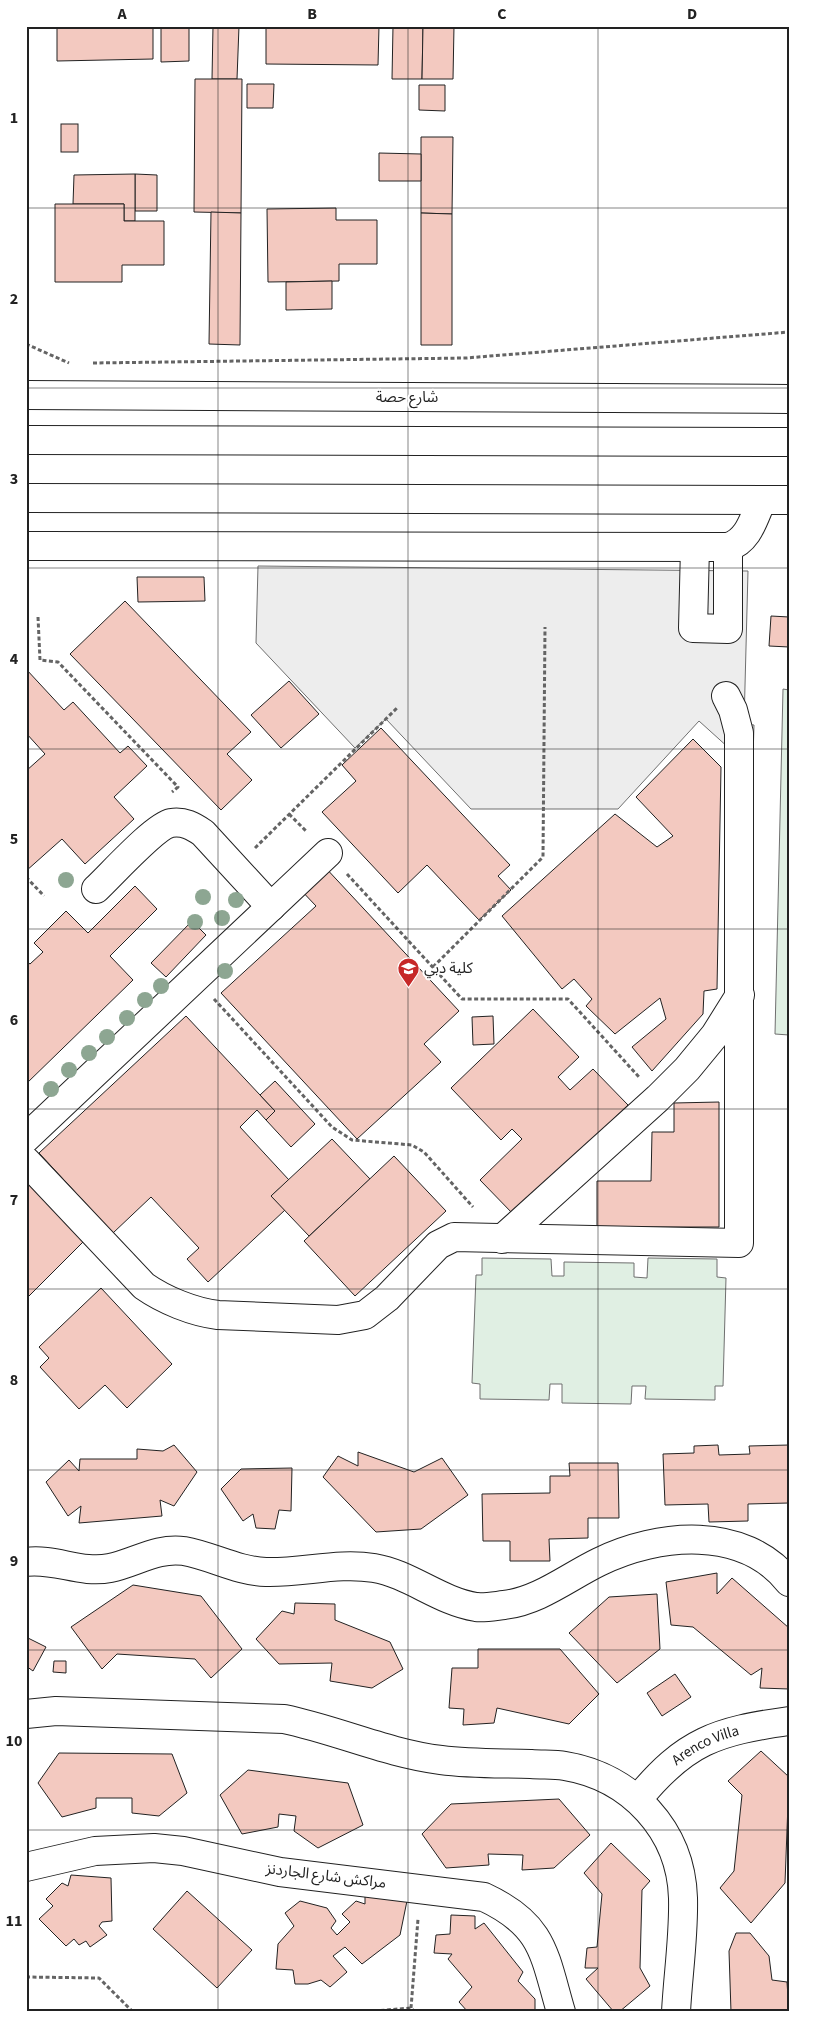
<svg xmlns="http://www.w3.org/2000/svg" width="815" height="2038" font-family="'Source Sans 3','Noto Sans Arabic',sans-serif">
<rect width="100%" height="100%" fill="#fff"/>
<g fill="#e0efe3" stroke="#6f6f6f">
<path d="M783,689L789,690V1035L775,1034Z"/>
<path d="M482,1258L551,1259L552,1276H564V1262L634,1263V1277L647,1278L648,1258L717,1259V1277L726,1278L723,1386H715V1400L645,1399L646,1386H632L631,1404L562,1403V1384H550L549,1400L480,1399V1384L472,1383L476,1275H482Z"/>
</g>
<path fill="#ededed" stroke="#6f6f6f" d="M258,566L748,571L744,724L754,725L753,758H740L699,721L618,809H471L386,719L355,748L256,643Z"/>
<g fill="#f3c9c0" stroke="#222">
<path d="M57,26H153V59L57,61Z"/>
<path d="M161,26H189V61L161,62Z"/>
<path d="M213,26H239L237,79H212Z"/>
<path d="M266,26H379L378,65L266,64Z"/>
<path d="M393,26H423L422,79H392Z"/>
<path d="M423,26H454L453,79H422Z"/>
<path d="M195,79H242L241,213L194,212Z"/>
<path d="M247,84H274L273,108H247Z"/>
<path d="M419,85H445V111L419,110Z"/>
<rect x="61" y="124" width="17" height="28"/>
<path d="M421,137H453L452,214L421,213Z"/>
<path d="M379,153L421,154V181H379Z"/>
<path d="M135,174L157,175V211H135Z"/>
<path d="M135,174V221H124V204H73L74,175Z"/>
<path d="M55,204H124V221H164V265H122V282H55Z"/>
<path d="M336,208V220H377V264H339V281L268,282L267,209Z"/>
<path d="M211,212L241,213L240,345L209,344Z"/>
<path d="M421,213L452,214V345H421Z"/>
<path d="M332,281V309L286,310V282Z"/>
<path d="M137,577H204L205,601L138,602Z"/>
<path d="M125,601L251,732L227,754L252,780L221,810L70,654Z"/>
<path d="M771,616L789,617V647L769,646Z"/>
<path d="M26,669L64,710L73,702L120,753L128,746L147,766L114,797L134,819L85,864L62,839L26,871V771L45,754L26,733Z"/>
<path d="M289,681L319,714L281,748L251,715Z"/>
<path d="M381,728L510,865L498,876L511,890L479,920L427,865L398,893L322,812L356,781L342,765Z"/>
<path d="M693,739L721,767L717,989L704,991L703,1014L652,1071L632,1047L666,1019L660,998L615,1034L586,1006L592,999L574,979L562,989L502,916L615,814L657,847L673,836L636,797Z"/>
<path d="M323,865L459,1011L424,1044L441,1062L357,1139L221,993L316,906L298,887Z"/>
<path d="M135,886L157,909L110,956L133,980L26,1084V961L30,964L43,952L34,943L66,911L88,933Z"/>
<path d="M192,921L206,935L166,977L151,963Z"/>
<path d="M533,1009L579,1057L558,1077L570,1090L593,1069L628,1105L514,1215L480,1180L522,1139L512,1129L501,1140L451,1088Z"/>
<path d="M186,1016L275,1111L266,1120L257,1110L240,1127L289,1180L271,1196L285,1210L208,1282L187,1259L199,1248L151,1197L113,1233L39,1153Z"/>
<path d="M493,1016L494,1044L473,1045L472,1017Z"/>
<path d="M275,1081L315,1124L291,1147L266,1120L275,1111L260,1095Z"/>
<path d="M719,1102V1227H597V1181H651L652,1132H674V1103Z"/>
<path d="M332,1139L370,1179L309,1236L271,1196Z"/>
<path d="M394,1156L446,1211L355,1296L304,1241Z"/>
<path d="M26,1180L85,1240L26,1299Z"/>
<path d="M101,1288L172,1364L127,1408L105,1385L79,1409L40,1367L49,1358L39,1347Z"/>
<path d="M174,1445L197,1472L174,1506L160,1500L162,1516L79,1523L81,1506L68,1516L46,1482L69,1460L79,1471L80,1459H137V1449L163,1451Z"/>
<path d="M718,1445L719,1455L750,1454L749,1446L789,1445V1503L748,1504V1521L709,1522L708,1504L665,1505L663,1454L694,1453V1446Z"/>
<path d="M358,1452L414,1472L442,1458L468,1495L421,1529L376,1532L323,1477L338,1456L358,1466Z"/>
<path d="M569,1463H618L619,1518H588V1538L549,1539L550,1561H510V1541H483L482,1494L550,1493V1476H570Z"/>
<path d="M292,1468L291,1511L279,1510L275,1529L256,1528L253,1514L243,1521L221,1489L241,1469Z"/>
<path d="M717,1573V1594L732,1578L789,1628V1689L760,1688L762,1668L751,1675L693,1627L671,1625L666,1582Z"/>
<path d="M133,1585L201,1596L242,1649L211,1678L195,1659L117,1654L102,1669L71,1627Z"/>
<path d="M657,1594L660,1649L617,1683L569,1633L609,1597Z"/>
<path d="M295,1603L335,1604V1620L390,1642L403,1669L372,1688L330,1681L332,1663L279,1664L256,1639L282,1611L294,1614Z"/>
<path d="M26,1637L46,1647L33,1671L26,1666Z"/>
<path d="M478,1649H560L599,1694L569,1724L497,1708L494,1723L463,1725L464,1709L449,1708L452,1668H478Z"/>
<path d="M54,1661H66V1673L53,1672Z"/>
<path d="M675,1674L691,1697L662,1716L647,1693Z"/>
<path d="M761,1751L789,1777L785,1883L751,1923L720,1888L734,1871L742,1795L728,1781Z"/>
<path d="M59,1753L172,1754L187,1793L159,1816L132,1813V1798H96V1808L62,1817L38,1783Z"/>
<path d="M248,1770L348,1783L363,1825L318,1848L294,1831L296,1816L279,1814L278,1827L242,1834L220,1795Z"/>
<path d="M559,1799L590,1835L554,1868L522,1870L523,1855L488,1854L489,1865L446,1868L422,1834L451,1804Z"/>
<path d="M611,1843L650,1881L642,1890L640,1968L650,1986L619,2012H614L586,1979L598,1968H585L587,1948L597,1947L602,1894L584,1873Z"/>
<path d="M71,1875L111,1878L112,1921L102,1922L99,1926L107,1935L90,1947L86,1941L79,1945L74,1939L66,1946L39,1919L53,1906L46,1899L62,1883L68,1886Z"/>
<path d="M365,1887L409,1891L400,1935L362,1964L345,1947L333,1956L347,1972L330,1987L321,1980L308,1984H295L293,1970L276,1969L278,1944L294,1926L285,1913L300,1901L327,1908L336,1921L331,1928L337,1935L350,1922L342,1914L356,1901L365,1904Z"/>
<path d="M187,1891L252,1950L217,1988L153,1929Z"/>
<path d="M451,1915L475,1916V1929L484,1923L523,1972L518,1981L535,1999V2012H468L459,2002L472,1987L448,1959L452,1954L434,1953L436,1935L450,1934Z"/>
<path d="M736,1933H750L769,1956L772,1980L787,1982L789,2012H731L729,1951Z"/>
</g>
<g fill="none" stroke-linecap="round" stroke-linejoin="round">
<defs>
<g id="minor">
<path d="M26,546L728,547C749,541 754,517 762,500"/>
<path d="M695,547L693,628L728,629V547"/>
<path d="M96,889C111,875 155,826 171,823C184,821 193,826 203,833L271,907"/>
<path d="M26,1138L328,853"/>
<path d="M26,1161L144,1286C164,1300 193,1312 218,1315L338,1320L365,1315L387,1298L438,1245L454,1237L739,1243V733L733,710L726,696"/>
<path d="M502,1239L658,1098L687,1069L715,1035L740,995"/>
<path d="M26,1562C55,1558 81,1574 110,1568C135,1563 157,1547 184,1551C212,1556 237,1571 266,1572C303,1573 338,1562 374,1568C410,1574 439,1601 476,1607C484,1608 495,1606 504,1605C539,1601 568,1577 599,1562C658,1533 744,1525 789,1582"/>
<path d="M26,1714L56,1711L284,1719C337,1730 386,1753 441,1760C471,1764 501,1763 531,1764C543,1765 554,1764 565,1766C631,1777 681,1830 683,1898C684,1936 678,1974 676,2012"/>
<path id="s1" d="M638,1799C685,1741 717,1731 789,1721"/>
<path d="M26,1867L95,1851L154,1848L183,1851L280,1872L484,1897C544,1925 544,1954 561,2012"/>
</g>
<g id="major">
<path d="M26,395L789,399"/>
<path d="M26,440L789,442"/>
<path d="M26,498L789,500"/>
</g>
</defs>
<use href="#minor" stroke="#222" stroke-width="30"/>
<use href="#major" stroke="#222" stroke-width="30"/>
<g stroke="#646464" stroke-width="3" stroke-dasharray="4 2.5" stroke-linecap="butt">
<path d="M26,344L69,363"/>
<path d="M93,363L466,358L789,332"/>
<path d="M38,617L40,660L58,662L178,787L172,792"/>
<path d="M289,814L307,832"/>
<path d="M255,848L397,708"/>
<path d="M347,874L462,999H568L639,1077"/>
<path d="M26,877L44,896"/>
<path d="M433,967L543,857L545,627"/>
<path d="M214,999L332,1127L352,1140L412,1145L424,1152L473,1207"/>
<path d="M26,1977L99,1978L133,2012"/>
<path d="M411,2008L418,1919"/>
<path d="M361,2012L411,2008L415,2012"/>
</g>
<use href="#minor" stroke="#fff" stroke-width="28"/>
<use href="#major" stroke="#fff" stroke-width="28"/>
</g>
<g fill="#8da692">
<circle cx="66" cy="880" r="8"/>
<circle cx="203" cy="897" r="8"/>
<circle cx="236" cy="900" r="8"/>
<circle cx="222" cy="918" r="8"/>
<circle cx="195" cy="922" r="8"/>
<circle cx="225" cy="971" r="8"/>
<circle cx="161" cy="986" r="8"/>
<circle cx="145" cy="1000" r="8"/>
<circle cx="127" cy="1018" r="8"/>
<circle cx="107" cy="1037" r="8"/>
<circle cx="89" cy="1053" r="8"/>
<circle cx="69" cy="1070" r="8"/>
<circle cx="51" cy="1089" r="8"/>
</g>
<path fill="none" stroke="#222" stroke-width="1" stroke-opacity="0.55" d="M218,26V2012M408,26V2012M598,26V2012M26,208H789M26,388H789M26,568H789M26,749H789M26,929H789M26,1109H789M26,1289H789M26,1470H789M26,1650H789M26,1830H789"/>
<defs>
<symbol id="school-pin" viewBox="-11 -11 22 30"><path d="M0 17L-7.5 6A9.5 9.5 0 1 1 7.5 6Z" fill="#c62828" stroke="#fff"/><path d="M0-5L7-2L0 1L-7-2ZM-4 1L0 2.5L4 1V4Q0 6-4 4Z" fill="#fff"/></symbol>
</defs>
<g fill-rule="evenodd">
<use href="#school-pin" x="396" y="956" width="25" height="34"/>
</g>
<g text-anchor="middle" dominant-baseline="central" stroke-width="4" stroke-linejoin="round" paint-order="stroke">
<g font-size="15" fill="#222" stroke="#fff">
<text x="407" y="397">شارع حصة</text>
<text stroke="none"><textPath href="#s1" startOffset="88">Arenco Villa</textPath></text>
<text transform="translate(326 1876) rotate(7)">مراكش شارع الجاردنز</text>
</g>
<g font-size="15" fill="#222" stroke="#fff" text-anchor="start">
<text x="424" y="968">كلية دبي</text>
</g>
</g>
<rect width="815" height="2038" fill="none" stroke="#ffffff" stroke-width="55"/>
<rect x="28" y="28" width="760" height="1982" fill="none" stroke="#222" stroke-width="2"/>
<g font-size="16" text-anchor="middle" font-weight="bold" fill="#222">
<text x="122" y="19">A</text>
<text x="312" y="19">B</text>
<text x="502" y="19">C</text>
<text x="692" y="19">D</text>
<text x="14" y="123">1</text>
<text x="14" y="304">2</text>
<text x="14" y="484">3</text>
<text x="14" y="664">4</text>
<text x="14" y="844">5</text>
<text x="14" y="1025">6</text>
<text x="14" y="1205">7</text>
<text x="14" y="1385">8</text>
<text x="14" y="1566">9</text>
<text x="14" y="1746">10</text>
<text x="14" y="1926">11</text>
</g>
</svg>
